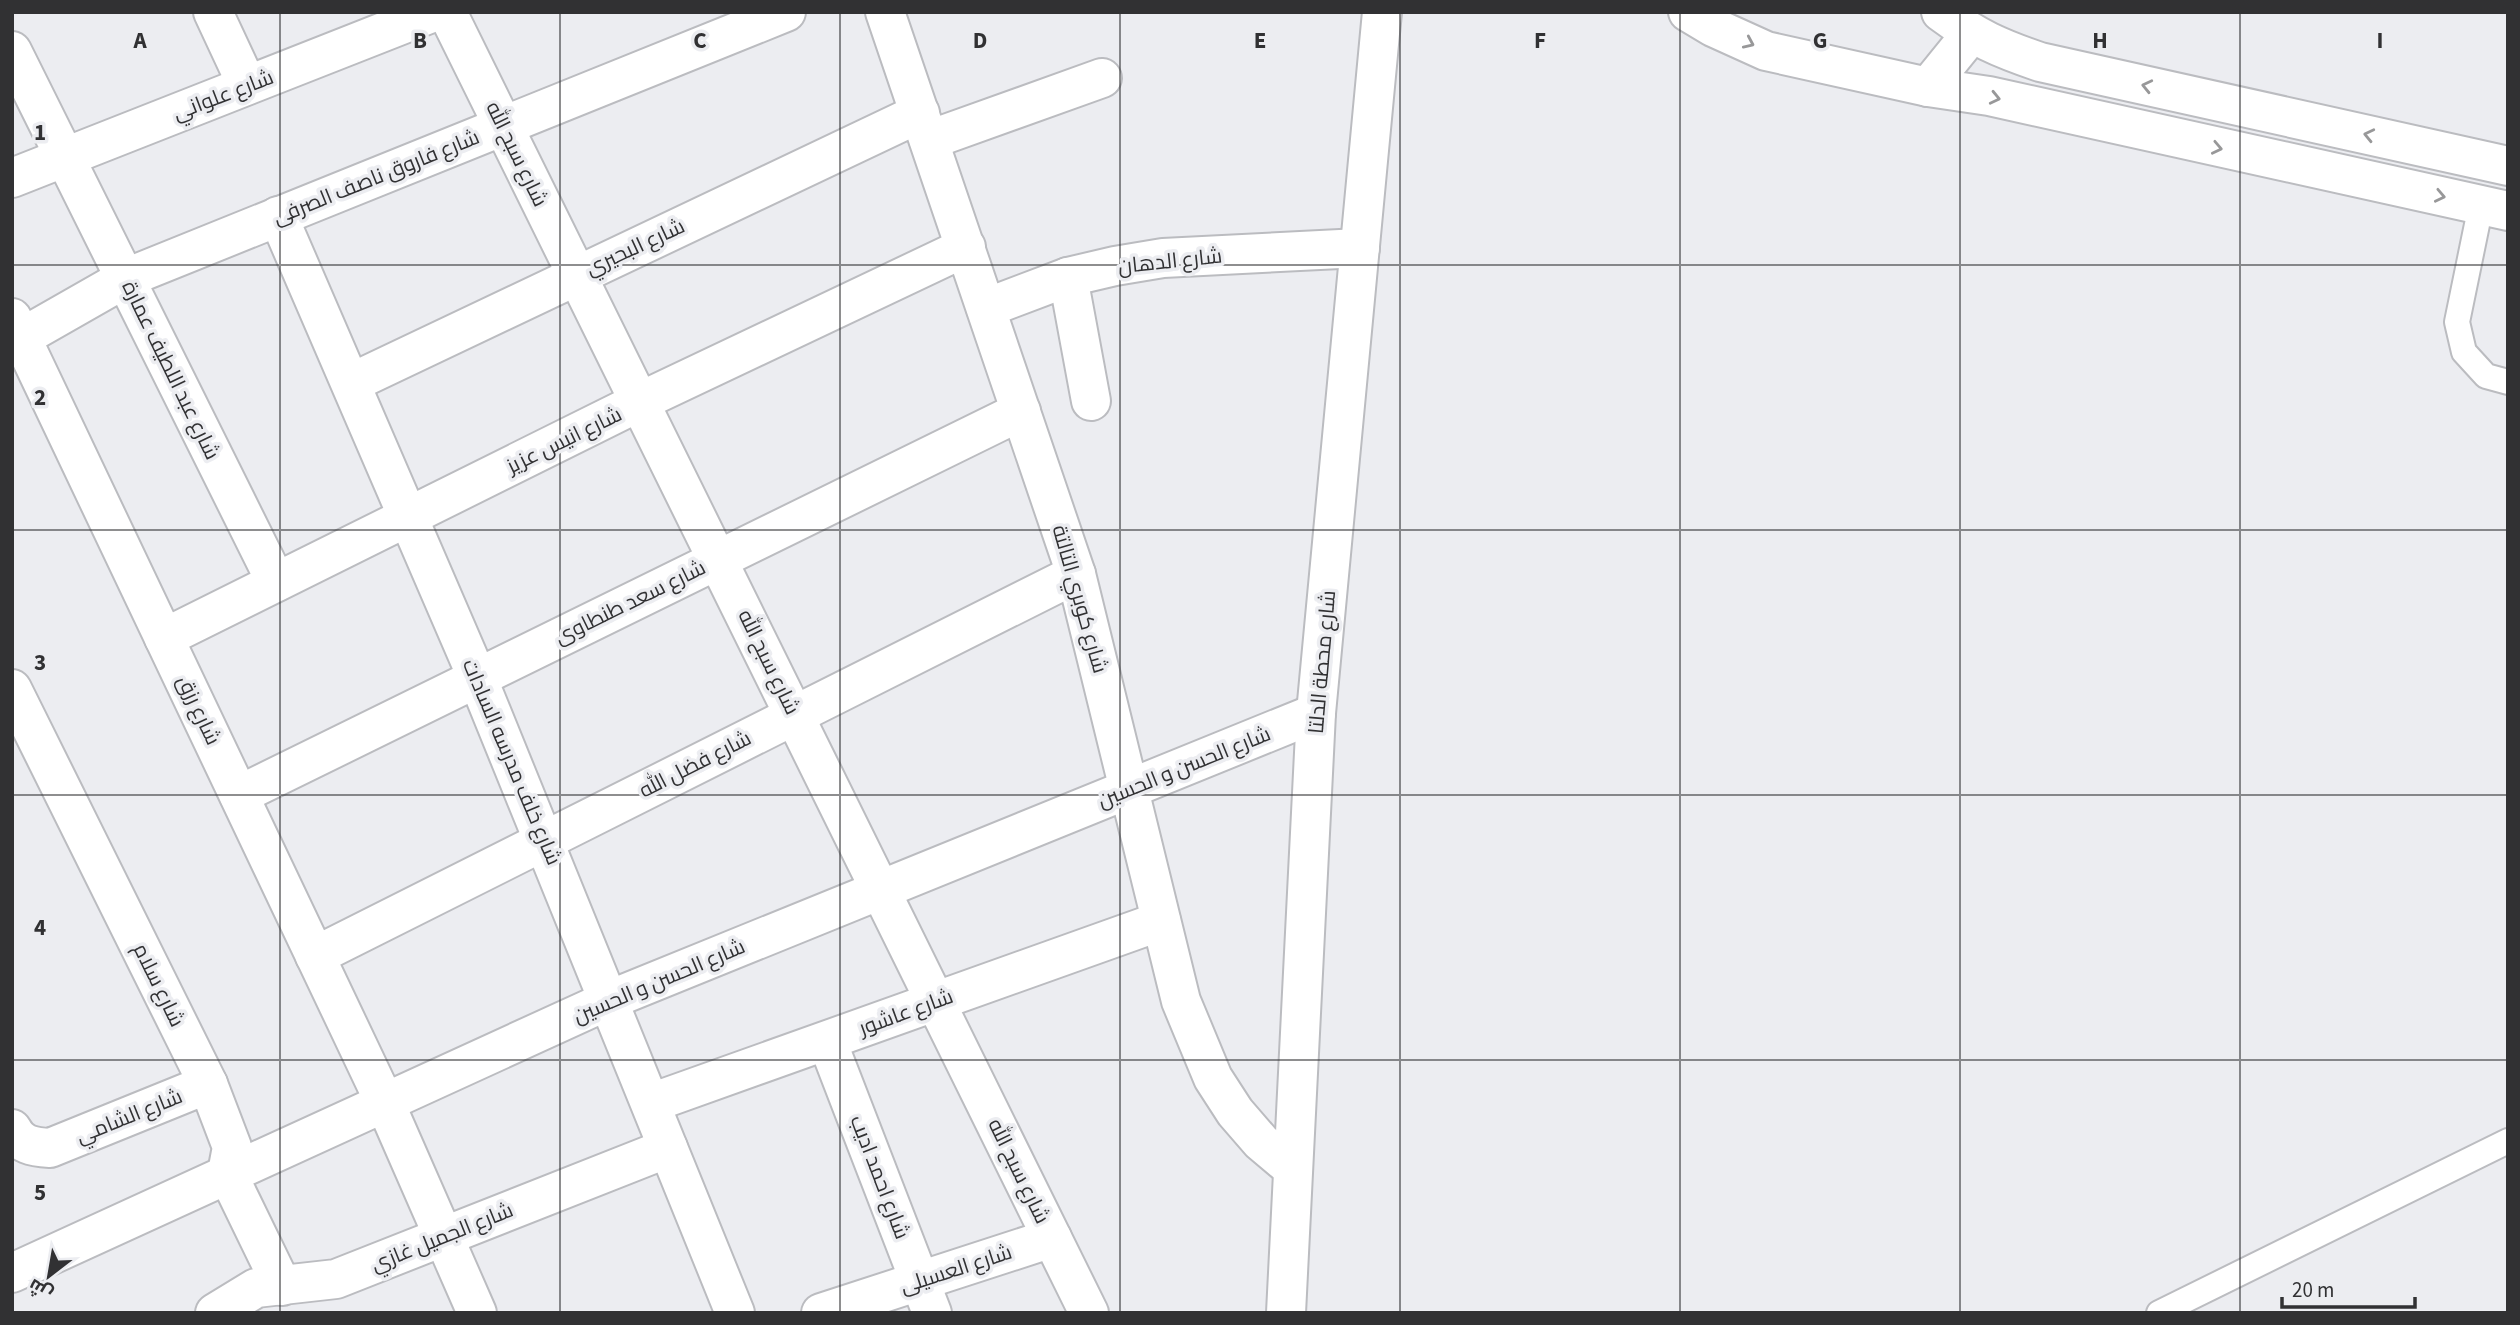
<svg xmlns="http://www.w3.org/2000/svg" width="2520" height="1325" font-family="'Source Sans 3',Cairo,sans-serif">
<rect width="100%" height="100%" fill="#ecedf1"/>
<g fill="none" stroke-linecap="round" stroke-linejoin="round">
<defs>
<g id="service">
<path d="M2481,205L2457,322L2464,352L2486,376L2508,382"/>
<path d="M2159,1313L2508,1141"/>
</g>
<g id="minor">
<path d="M213,12L247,85"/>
<path d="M447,12L1089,1313"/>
<path d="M885,12L1076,574L1181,1001L1213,1078L1235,1112L1261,1142L1292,1168"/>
<path d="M12,51L276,582"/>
<path d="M929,140L1102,78"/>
<path d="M12,178L434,12"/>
<path d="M278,216L477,677L735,1313"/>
<path d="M1068,277L1091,401"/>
<path d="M986,308L1068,277L1115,266L1163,258L1360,248"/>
<path d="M12,318L385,1103L477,1313"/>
<path d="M12,343L126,278L786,12"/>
<path d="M351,383L920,113"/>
<path d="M164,638L639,402L966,247"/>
<path d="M12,689L208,1084L232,1147L228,1168L230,1179L282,1286"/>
<path d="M239,795L1021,411"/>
<path d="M315,956L1076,574"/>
<path d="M827,1041L932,1313"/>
<path d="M651,1103L1161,921"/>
<path d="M12,1129C20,1145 33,1147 50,1148L208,1084"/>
<path d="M12,1273L609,1000L1316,713"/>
<path d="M215,1313L256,1288L336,1279L668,1148"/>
<path d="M821,1313L1052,1238"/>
</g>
<path id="tertiary" d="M1286,1313L1316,713L1382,12"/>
<g id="secondary">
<path d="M1688,12L1713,27L1766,51L1928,87L1989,96L2508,211"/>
<path d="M1941,12C1976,38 1999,48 2040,62L2508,166"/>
<path d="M1928,87L1971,34"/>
</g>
</defs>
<use href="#service" stroke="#bbbcc0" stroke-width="28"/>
<use href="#minor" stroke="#bbbcc0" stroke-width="42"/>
<use href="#tertiary" stroke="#bbbcc0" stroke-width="42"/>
<use href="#secondary" stroke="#bbbcc0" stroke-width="42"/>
<use href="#service" stroke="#fff" stroke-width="24"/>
<use href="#minor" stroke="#fff" stroke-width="38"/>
<use href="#tertiary" stroke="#fff" stroke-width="38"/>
<use href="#secondary" stroke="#fff" stroke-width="38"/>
</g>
<defs><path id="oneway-chevron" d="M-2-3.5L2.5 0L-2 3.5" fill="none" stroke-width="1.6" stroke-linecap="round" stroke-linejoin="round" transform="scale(1.75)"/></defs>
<g stroke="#989899">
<use href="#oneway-chevron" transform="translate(1749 43) rotate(24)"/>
<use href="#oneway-chevron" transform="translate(2147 86) rotate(-167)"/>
<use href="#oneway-chevron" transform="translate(1995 98) rotate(13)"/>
<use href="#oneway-chevron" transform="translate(2369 135) rotate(-167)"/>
<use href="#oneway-chevron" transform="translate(2217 148) rotate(12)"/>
<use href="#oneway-chevron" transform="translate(2440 196) rotate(12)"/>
</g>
<path fill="none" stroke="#313133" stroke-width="2" stroke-opacity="0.55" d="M280,12V1313M560,12V1313M840,12V1313M1120,12V1313M1400,12V1313M1680,12V1313M1960,12V1313M2240,12V1313M12,265H2508M12,530H2508M12,795H2508M12,1060H2508"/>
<g text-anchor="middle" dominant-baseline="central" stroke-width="7" stroke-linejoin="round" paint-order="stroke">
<g font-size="21" fill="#313133" stroke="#ecedf1">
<text transform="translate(223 95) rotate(-21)">شارع علواني</text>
<text transform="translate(517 154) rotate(64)">شارع سبح الله</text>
<text transform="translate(376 177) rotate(-22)">شارع فاروق ناصف الصرفى</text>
<text transform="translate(635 247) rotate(-25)">شارع البحيري</text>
<text transform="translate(1170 261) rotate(-6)">شارع الدهان</text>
<text transform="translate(171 370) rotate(64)">شارع عبد اللطيف عمارة</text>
<text transform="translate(564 440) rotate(-26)">شارع انيس عزيز</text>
<text transform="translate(1080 599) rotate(74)">شارع كوبري التالتة</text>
<text transform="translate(630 602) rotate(-26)">شارع سعد طنطاوى</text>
<text transform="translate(769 662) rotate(64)">شارع سبح الله</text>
<text transform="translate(1322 662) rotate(-85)">شارع محطة الدلتا</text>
<text transform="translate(199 710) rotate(65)">شارع رزق</text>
<text transform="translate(512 762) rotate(67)">شارع خلف مدرسه السادات</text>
<text transform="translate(695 764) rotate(-27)">شارع فضل الله</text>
<text transform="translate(1184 767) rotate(-22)">شارع الحسن و الحسين</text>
<text transform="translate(659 981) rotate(-23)">شارع الحسن و الحسين</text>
<text transform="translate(159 985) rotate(64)">شارع سلام</text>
<text transform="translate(906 1012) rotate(-20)">شارع عاشور</text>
<text transform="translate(129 1116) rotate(-22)">شارع الشامي</text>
<text transform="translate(1019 1171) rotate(64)">شارع سبح الله</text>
<text transform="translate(880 1177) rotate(69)">شارع احمد اديب</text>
<text transform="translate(442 1237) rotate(-22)">شارع الجميل غازي</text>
<text transform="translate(956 1269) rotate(-18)">شارع العسيلى</text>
</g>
</g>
<g font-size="23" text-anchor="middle" font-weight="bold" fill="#313133" stroke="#ecedf1" stroke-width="7" stroke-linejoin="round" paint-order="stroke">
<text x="140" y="48">A</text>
<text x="420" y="48">B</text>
<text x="700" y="48">C</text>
<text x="980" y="48">D</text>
<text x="1260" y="48">E</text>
<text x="1540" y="48">F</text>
<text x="1820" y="48">G</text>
<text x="2100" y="48">H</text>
<text x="2380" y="48">I</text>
<text x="40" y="140">1</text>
<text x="40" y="405">2</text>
<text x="40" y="670">3</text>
<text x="40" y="935">4</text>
<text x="40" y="1200">5</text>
</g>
<rect width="2520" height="1325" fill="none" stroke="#313133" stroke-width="28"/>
<g transform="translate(49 1276) rotate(211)" stroke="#ecedf1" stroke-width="5" paint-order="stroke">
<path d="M0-5L12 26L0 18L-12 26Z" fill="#313133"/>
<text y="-10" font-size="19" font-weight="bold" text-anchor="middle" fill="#313133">ش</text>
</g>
<path d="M2282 1297v10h133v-10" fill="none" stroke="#313133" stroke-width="3.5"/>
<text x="2292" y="1297" font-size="21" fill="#313133" stroke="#ecedf1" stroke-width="5" paint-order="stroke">20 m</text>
</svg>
